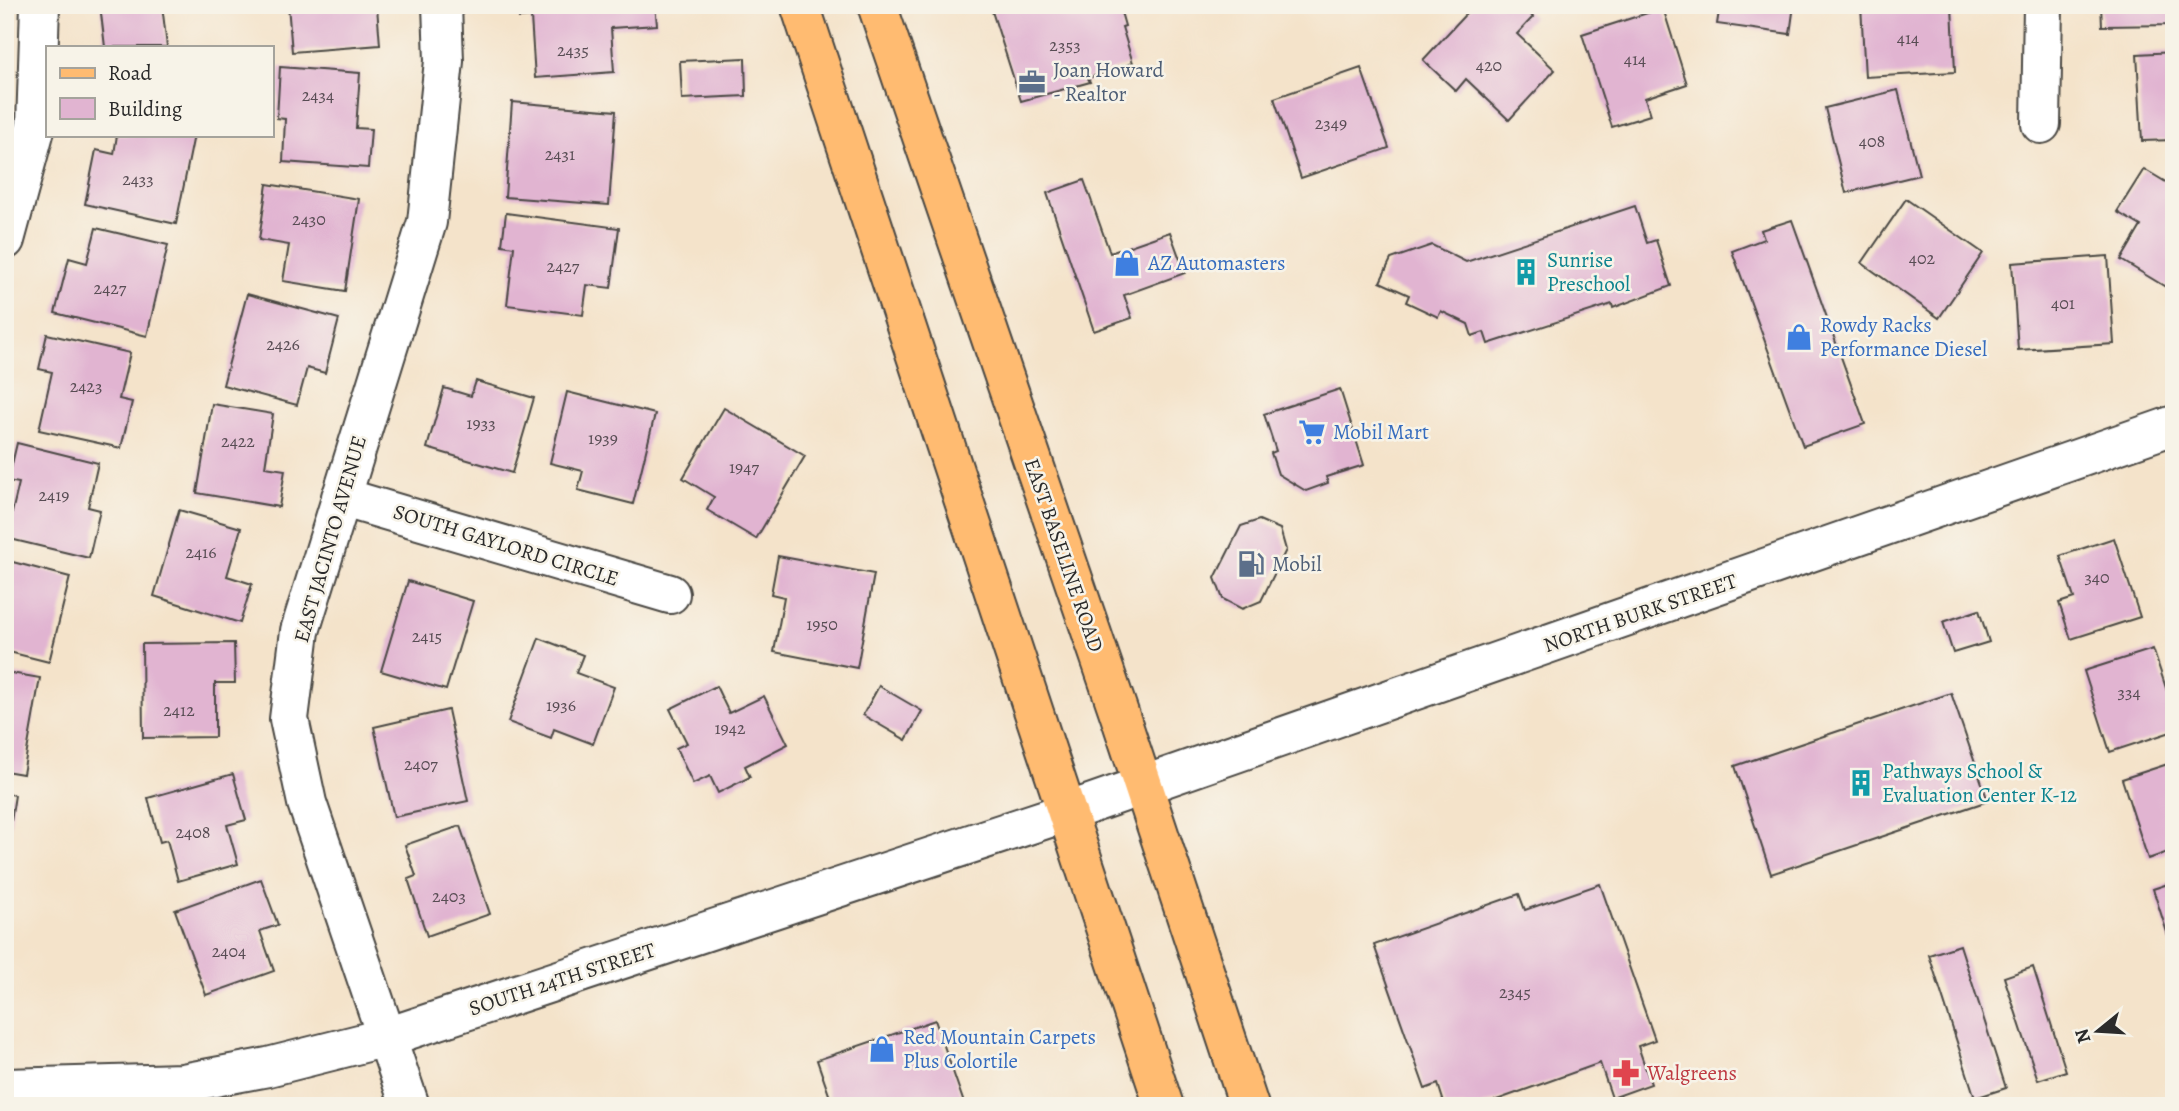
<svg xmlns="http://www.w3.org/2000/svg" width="2179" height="1111" font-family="Alegreya,serif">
<rect width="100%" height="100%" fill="#f7f3e8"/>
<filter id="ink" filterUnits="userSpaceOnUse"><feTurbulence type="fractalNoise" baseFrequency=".0143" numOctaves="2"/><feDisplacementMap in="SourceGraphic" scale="14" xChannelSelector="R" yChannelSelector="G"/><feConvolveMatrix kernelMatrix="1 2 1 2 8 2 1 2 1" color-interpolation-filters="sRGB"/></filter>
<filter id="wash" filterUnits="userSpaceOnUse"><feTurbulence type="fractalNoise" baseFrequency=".00686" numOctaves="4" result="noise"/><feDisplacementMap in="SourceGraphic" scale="28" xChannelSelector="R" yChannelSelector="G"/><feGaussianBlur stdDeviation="1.57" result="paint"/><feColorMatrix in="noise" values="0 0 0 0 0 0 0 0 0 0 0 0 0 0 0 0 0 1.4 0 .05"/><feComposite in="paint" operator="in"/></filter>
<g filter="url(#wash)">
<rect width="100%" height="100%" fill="#f4e3ca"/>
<g id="blocks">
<g fill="#e1b4d1">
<path d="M100,5H162L167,47H105Z"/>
<path d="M288,5L377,7L380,45L292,52Z"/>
<path d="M518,5H655L657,25L611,28L614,72L535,78L531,17L519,18Z"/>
<path d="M990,5H1119L1125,26L1122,27L1133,63L1088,78L1090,82L1021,101Z"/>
<path d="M1474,5H1521L1533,17L1517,34L1555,70L1509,120L1466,79L1456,91L1423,60Z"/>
<path d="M1720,5H1794L1790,34L1717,24Z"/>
<path d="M1861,5H1952L1955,72L1865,77Z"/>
<path d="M2101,5H2174V25L2102,26Z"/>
<path d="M1663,8L1687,84L1645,98L1650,115L1612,127L1582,34Z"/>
<path d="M2174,52V140L2142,141L2137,54Z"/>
<path d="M745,58L746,96L682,99L680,61Z"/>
<path d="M280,67L360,73L356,128L371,129L368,168L283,162L285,119L277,118Z"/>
<path d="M1361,68L1389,148L1301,178L1274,98Z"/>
<path d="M1898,90L1919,175L1846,193L1825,108Z"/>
<path d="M512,102L616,111L609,205L505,197Z"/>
<path d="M117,135H194L176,224L85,204L96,150L114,154Z"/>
<path d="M2144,169L2174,187V292L2121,260L2141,226L2117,212Z"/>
<path d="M1084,180L1110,253L1170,232L1185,273L1124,295L1132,318L1094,331L1047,193Z"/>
<path d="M267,184L359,199L345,291L283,281L289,245L259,240Z"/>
<path d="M1906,199L1983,253L1939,318L1862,263Z"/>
<path d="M1635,206L1647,243L1656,240L1671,286L1613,308L1612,304L1488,344L1484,332L1472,336L1468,324L1441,311L1438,317L1406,302L1409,295L1380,282L1391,259L1432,245L1466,262Z"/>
<path d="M506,213L619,228L611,288L587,285L583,315L507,305L514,247L502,245Z"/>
<path d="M1792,220L1865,424L1803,446L1732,251L1764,239L1761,230Z"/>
<path d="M96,228L168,245L147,336L55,313L69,258L87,263Z"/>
<path d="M2108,256L2114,344L2018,350L2012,263Z"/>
<path d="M247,294L339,319L325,373L307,368L297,405L223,385Z"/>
<path d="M47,334L130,353L119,399L132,402L121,448L39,430L52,372L39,369Z"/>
<path d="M476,381L534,398L512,473L427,448L444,388L471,396Z"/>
<path d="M1340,389L1364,465L1326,477L1328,483L1306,491L1278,474L1271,453L1276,451L1264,414Z"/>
<path d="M567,392L655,414L633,504L578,490L583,471L550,463Z"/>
<path d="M212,404L273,414L265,467L285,470L279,507L197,493Z"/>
<path d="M724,408L805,456L756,539L707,510L714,497L683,478Z"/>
<path d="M17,443L98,463L88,507L100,510L89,558L6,538L19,483L8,481Z"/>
<path d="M179,510L241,528L227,576L252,584L240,623L154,596Z"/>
<path d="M1259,520L1280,529L1286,550L1261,601L1242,609L1223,599L1215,578L1241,526Z"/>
<path d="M2114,538L2140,617L2071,639L2059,603L2074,598L2060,556Z"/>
<path d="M778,556L874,574L857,668L774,652L784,597L771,594Z"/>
<path d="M5,560L70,577L49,662L5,651Z"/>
<path d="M408,581L473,601L446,690L381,671Z"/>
<path d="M1979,610L1989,642L1953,653L1943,622Z"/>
<path d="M539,638L583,655L576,673L614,687L593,744L554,729L551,738L508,722Z"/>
<path d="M234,643L235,683H215V737L143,738L142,644Z"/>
<path d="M2153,649L2174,712V731L2110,752L2084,671Z"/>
<path d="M5,672L40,678L23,774L5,771Z"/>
<path d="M716,686L729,713L764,696L788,744L745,766L750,777L718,793L710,776L693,784L676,748L687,743L670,709Z"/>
<path d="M879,686L922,711L906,740L863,715Z"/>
<path d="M1951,693L1988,801L1771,874L1735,766Z"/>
<path d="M448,710L468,801L394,817L374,727Z"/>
<path d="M2174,762V850L2148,859L2122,779Z"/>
<path d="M233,774L246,820L227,825L238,864L178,881L167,840L160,842L148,798Z"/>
<path d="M5,793L15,795L8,841L5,840Z"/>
<path d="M460,826L490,914L427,936L408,879L416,876L405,845Z"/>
<path d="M261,879L278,925L260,931L274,971L206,995L175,910Z"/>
<path d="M2174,882V951H2173L2153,889Z"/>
<path d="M1600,884L1655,1040L1638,1046L1651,1084L1612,1098L1600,1063L1480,1106H1445L1438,1084L1425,1089L1374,945L1519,894L1525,910Z"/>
<path d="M1960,945L2006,1088L1975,1098L1929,955Z"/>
<path d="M2033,967L2066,1071L2038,1080L2004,977Z"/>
<path d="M935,1020L965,1106H833L817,1060Z"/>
</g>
</g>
</g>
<g filter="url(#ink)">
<use href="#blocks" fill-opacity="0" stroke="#494743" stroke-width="2"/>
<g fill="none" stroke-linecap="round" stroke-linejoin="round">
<defs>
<g id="minor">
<path d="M2041,124L2043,5"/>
<path d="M5,240L36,126L40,5"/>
<path d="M341,497L670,594"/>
<path d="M5,1088L183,1083L268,1067L387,1037L1067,812L2174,425"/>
<path d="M410,1106L307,803L289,719L300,631L427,222L444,61L442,5"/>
</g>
<g id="major">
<path d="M800,5L1164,1106"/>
<path d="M877,5L1120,716L1249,1106"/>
</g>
</defs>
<use href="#minor" stroke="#494743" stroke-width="42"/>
<use href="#major" stroke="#494743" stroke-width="42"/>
<use href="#minor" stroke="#fff" stroke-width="38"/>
<use href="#major" stroke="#ffbb71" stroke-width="38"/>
</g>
</g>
<defs>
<symbol id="office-bare" viewBox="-9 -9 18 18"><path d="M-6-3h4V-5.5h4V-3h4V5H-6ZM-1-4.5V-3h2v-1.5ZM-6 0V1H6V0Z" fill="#5c6f8a" stroke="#f7f3e8" stroke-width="2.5" paint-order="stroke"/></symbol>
<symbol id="shop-bare" viewBox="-9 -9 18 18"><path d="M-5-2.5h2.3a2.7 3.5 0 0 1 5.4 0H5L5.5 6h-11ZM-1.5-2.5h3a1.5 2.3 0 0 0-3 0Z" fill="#3f7fe0" stroke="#f7f3e8" stroke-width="2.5" paint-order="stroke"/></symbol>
<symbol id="building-bare" viewBox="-9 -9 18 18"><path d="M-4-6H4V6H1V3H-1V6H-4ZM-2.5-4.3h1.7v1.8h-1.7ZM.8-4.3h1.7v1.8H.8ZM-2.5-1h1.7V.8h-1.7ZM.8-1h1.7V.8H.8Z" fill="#0f9aa8" stroke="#f7f3e8" stroke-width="2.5" paint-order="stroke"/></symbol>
<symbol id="supermarket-bare" viewBox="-9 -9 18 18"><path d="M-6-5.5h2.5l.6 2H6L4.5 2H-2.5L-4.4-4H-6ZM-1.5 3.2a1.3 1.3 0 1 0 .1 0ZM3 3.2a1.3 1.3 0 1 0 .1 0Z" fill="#3f7fe0" stroke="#f7f3e8" stroke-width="2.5" paint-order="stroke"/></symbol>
<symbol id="fuel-bare" viewBox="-9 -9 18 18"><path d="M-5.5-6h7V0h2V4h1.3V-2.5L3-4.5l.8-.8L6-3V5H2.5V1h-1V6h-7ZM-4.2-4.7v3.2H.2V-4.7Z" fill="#5c6f8a" stroke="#f7f3e8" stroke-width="2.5" paint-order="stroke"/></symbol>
<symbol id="pharmacy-bare" viewBox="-9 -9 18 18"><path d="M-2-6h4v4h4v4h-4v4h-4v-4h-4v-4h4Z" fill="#e0444e" stroke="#f7f3e8" stroke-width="2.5" paint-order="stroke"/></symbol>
</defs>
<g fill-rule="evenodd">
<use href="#office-bare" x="1013" y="63" width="38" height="38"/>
<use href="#shop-bare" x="1108" y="244" width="38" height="38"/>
<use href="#building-bare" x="1507" y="253" width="38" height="38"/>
<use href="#shop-bare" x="1780" y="318" width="38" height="38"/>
<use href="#supermarket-bare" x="1293" y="413" width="38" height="38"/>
<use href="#fuel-bare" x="1232" y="545" width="38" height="38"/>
<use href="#building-bare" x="1842" y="764" width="38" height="38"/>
<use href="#shop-bare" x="863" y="1030" width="38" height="38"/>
<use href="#pharmacy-bare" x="1607" y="1054" width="38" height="38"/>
</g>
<g text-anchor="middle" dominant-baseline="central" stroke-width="5" stroke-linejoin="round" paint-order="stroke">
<g font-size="18" fill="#584d54">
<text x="1908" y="38">414</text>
<text x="1065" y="45">2353</text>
<text x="573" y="50">2435</text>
<text x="1635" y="59">414</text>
<text x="1489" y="65">420</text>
<text x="318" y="95">2434</text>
<text x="1331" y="123">2349</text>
<text x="1872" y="141">408</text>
<text x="560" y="154">2431</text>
<text x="138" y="179">2433</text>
<text x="309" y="219">2430</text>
<text x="1922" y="258">402</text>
<text x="563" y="266">2427</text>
<text x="110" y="288">2427</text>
<text x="2063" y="303">401</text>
<text x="283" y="344">2426</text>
<text x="86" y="386">2423</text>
<text x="481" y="423">1933</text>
<text x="603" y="438">1939</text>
<text x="238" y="441">2422</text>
<text x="744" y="467">1947</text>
<text x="54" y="495">2419</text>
<text x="201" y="552">2416</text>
<text x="2097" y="577">340</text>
<text x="822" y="624">1950</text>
<text x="427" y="636">2415</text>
<text x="2129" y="692">334</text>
<text x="561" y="705">1936</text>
<text x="179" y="710">2412</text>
<text x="730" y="728">1942</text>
<text x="421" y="764">2407</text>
<text x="193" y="832">2408</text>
<text x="449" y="896">2403</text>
<text x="229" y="951">2404</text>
<text x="1515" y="992">2345</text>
</g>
<g font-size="21" fill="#4e5e75" stroke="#f7f3e8" text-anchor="start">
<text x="1053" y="70">Joan Howard<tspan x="1053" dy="24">- Realtor</tspan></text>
<text x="1272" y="564">Mobil</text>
</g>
<g font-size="21" fill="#0d838f" stroke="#f7f3e8" text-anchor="start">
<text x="1547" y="260">Sunrise<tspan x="1547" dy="24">Preschool</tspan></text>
<text x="1882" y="771">Pathways School &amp;<tspan x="1882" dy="24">Evaluation Center K-12</tspan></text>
</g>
<g font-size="21" fill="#366cbe" stroke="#f7f3e8" text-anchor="start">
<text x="1148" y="263">AZ Automasters</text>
<text x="1820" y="325">Rowdy Racks<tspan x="1820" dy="24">Performance Diesel</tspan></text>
<text x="1333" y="432">Mobil Mart</text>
<text x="903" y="1037">Red Mountain Carpets<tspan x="903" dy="24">Plus Colortile</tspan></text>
</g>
<g font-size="21" fill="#2b2b2b" stroke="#f7f3e8">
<text transform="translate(330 539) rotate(-74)">EAST JACINTO AVENUE</text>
<text transform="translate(506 545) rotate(17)">SOUTH GAYLORD CIRCLE</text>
<text transform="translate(1064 555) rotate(71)">EAST BASELINE ROAD</text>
<text transform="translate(1640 613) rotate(-19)">NORTH BURK STREET</text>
<text transform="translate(562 979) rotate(-18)">SOUTH 24TH STREET</text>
</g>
<g font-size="21" fill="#be3a42" stroke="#f7f3e8" text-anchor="start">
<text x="1647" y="1073">Walgreens</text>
</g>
</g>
<rect width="2179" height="1111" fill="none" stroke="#f7f3e8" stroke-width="28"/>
<rect x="46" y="46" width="228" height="91" fill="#f7f3e8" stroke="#a5a39c" stroke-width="2"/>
<rect x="60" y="68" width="35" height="10" fill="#ffbb71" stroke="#a5a39c" stroke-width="2"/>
<text x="108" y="80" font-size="21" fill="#2b2b2b">Road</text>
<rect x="60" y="98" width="35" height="21" fill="#e1b4d1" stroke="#a5a39c" stroke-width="2"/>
<text x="108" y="116" font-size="21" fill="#2b2b2b">Building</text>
<g transform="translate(2098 1031) rotate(252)" stroke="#f7f3e8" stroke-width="5" paint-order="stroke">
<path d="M0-5L12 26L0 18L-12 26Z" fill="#2b2b2b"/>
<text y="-10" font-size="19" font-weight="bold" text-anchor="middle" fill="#2b2b2b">N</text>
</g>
</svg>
